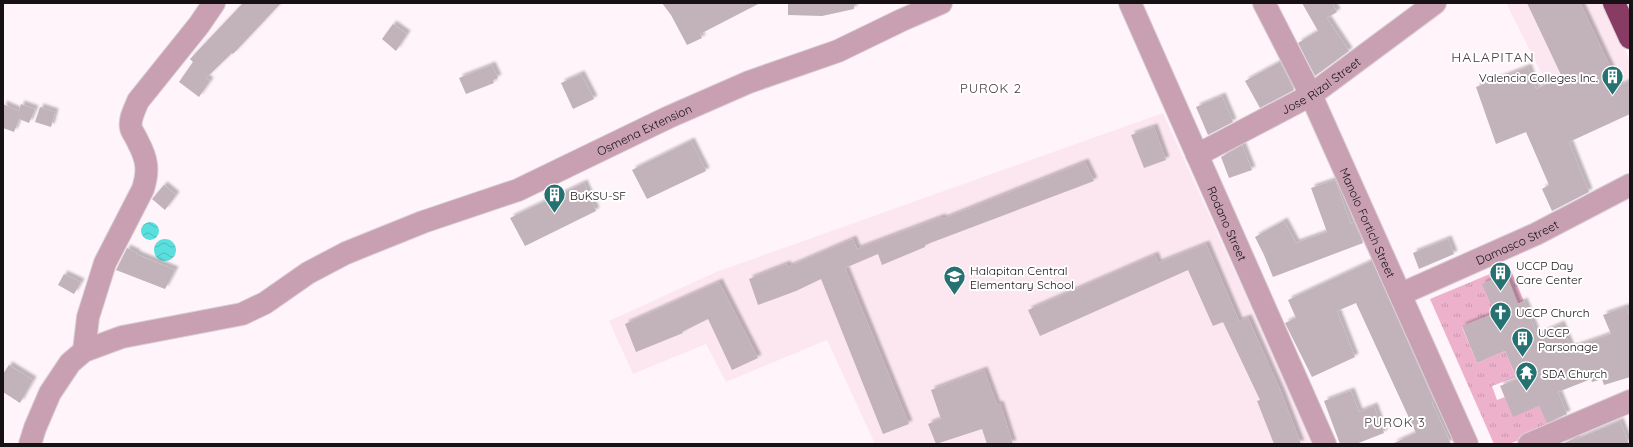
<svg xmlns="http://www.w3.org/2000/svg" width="1633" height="447" font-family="Quicksand,sans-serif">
<defs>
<pattern id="grass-tufts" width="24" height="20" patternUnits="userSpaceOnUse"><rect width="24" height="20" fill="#edb1cc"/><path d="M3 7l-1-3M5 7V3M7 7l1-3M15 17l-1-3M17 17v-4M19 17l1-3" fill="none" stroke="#ca97ae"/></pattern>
<pattern id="water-waves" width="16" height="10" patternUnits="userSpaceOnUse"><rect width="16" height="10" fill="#5adede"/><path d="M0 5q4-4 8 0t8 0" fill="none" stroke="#4ebdbe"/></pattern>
<filter id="shadow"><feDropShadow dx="3.5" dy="-3.5" stdDeviation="1" flood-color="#0004"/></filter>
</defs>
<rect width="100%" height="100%" fill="#fff4f9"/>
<g fill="#fce7f0">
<path d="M1506,3H1603L1630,61V81L1561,112Z"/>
<path d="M1163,113L1313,444H875L827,340L726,382L706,344L633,374L609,321L716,272Z"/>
</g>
<path fill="url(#grass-tufts)" d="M1509,266L1524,301L1462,327L1477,363L1505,351L1516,377L1492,386L1497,400L1505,397L1513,416L1539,406L1547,422L1567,415L1569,421L1509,444H1494L1430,299Z"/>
<g fill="url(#water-waves)">
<circle cx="150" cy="231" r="9"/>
<circle cx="165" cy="250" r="11"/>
</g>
<g fill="#c2b2b9" filter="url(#shadow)">
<path d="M243,3H281L233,54L232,53L206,78L210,81L199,97L179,82L193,62L190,59Z"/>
<path d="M662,3H760L700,34L702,38L687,45L671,15Z"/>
<path d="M788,3H854V9L822,16L788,15Z"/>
<path d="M1302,3H1332L1337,12L1327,18L1349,51L1315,76L1298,43L1318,31Z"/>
<path d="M1527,3H1580L1619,86L1630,81V114L1569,142L1589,192L1552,211L1542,189L1549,185L1526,132L1496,144L1476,87L1528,67L1536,89L1562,77Z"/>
<path d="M393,24L407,34L396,51L382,39Z"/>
<path d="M1280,62L1294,90L1260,108L1245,81Z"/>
<path d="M492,65L498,78L493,80L494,83L466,94L459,78Z"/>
<path d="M581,74L594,99L573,109L561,83Z"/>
<path d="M1222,96L1233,122L1208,135L1196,107Z"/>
<path d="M3,104L19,111L21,104L35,109L29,123L19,119L14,132L3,128Z"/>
<path d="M40,107L55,112L51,127L35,122Z"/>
<path d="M1154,127L1166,160L1144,168L1131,135Z"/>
<path d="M691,141L706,171L647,199L632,170Z"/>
<path d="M1242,145L1252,170L1229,178L1221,157Z"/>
<path d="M1085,162L1094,181L925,245V247L882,265L878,254L845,268L909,424L883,434L821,279L796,291L758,305L749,279L787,264L788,267L853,239L857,249L942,217L943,219Z"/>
<path d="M1335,180L1351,224L1354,222L1363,243L1273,277L1264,255L1255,237L1284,221L1296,243L1327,232L1311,188Z"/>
<path d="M584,183L596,211L525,246L510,218Z"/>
<path d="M164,185L176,195L165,210L152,199Z"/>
<path d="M1448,239L1454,254L1419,269L1413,253Z"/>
<path d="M1206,244L1239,321L1248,318L1281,392L1301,444H1274L1257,401L1260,400L1223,322L1213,326L1188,270L1040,336L1028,310L1155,255L1158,263Z"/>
<path d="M127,248L137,253L136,254L175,270L165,289L116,270Z"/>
<path d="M1372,261L1434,401L1432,403L1451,444H1392L1416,433L1356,303L1337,311L1355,357L1312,377L1285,323L1296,318L1288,300Z"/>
<path d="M1506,273L1518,304L1524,301L1537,335L1561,324L1571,348L1611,334L1603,315L1626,307L1630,316V377L1604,385L1602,379L1592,382L1591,379L1558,392L1567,414L1547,423L1539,406L1513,417L1500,386L1517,379L1505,351L1477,363L1462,326L1495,313L1482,284Z"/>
<path d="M64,274L81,282L74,294L58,285Z"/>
<path d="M719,282L758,358L732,370L708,319L682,332L683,333L636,352L625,324Z"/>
<path d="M9,365L33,380L20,403L3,392V374Z"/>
<path d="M984,370L997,405L1000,404L1013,444H987L982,429L936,444L928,424L941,419L931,390Z"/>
<path d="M1351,391L1359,412L1374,406L1384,433L1356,444H1340L1324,401Z"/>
<path d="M1620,421L1629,444H1561L1576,438L1577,439Z"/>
</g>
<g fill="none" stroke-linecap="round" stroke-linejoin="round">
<defs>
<g id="minor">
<path id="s1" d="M1130,3L1325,444"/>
<path id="s2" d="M1264,3L1311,95L1467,444"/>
<path id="s3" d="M1197,155L1311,95L1435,3"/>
<path id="s4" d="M1401,294L1536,234L1630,185"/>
<path d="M84,351L88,317L105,263L143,189C149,170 147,159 138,142C136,137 132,132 131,128C129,119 135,109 138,101L199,25L214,3"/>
<path id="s5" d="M30,444L35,428L50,393L70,363L84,351L122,337L242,314L265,303L308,273L346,253L423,222L518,190L669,117L749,82L838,51L902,20L941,3"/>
<path d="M1529,444L1630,401"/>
</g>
<path id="highway" d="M1614,3L1630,38"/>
</defs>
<use href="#minor" stroke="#dad0d4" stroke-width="24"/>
<use href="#highway" stroke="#dad0d4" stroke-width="24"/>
<use href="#minor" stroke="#c8a0b2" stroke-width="22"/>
<use href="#highway" stroke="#883b63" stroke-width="22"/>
</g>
<defs>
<symbol id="building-pin" viewBox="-11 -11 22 30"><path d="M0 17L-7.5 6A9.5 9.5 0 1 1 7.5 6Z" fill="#267171" stroke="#fff"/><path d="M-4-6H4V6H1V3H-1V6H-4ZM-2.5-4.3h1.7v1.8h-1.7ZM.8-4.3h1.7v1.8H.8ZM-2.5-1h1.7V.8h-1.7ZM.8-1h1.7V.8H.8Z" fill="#fff"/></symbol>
<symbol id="school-pin" viewBox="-11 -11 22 30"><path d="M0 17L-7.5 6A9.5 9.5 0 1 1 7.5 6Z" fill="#267171" stroke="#fff"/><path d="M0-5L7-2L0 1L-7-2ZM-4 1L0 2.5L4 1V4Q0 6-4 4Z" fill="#fff"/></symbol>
<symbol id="church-pin" viewBox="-11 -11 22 30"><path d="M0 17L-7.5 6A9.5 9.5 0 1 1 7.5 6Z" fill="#267171" stroke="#fff"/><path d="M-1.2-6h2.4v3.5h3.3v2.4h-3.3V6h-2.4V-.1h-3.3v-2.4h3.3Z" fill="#fff"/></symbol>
<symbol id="temple-pin" viewBox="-11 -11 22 30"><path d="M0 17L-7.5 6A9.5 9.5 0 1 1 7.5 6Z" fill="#267171" stroke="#fff"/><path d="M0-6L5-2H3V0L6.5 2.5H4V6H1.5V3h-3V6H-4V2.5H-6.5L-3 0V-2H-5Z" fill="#fff"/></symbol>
</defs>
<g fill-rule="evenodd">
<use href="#building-pin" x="1600" y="64" width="25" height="34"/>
<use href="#building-pin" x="542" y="182" width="25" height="34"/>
<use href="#building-pin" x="1488" y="260" width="25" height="34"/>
<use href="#school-pin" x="942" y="264" width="25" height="34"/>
<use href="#church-pin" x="1488" y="300" width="25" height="34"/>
<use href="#building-pin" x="1510" y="326" width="25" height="34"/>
<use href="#temple-pin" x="1514" y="360" width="25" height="34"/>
</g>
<g text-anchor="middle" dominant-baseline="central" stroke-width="4" stroke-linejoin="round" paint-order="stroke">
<g font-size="12" fill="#171114" stroke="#fff" text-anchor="start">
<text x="1598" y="77" text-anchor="end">Valencia Colleges Inc.</text>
<text x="570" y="195">BuKSU-SF</text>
<text x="1516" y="265">UCCP Day<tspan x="1516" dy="14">Care Center</tspan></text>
<text x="970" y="270">Halapitan Central<tspan x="970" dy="14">Elementary School</tspan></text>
<text x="1516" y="312">UCCP Church</text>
<text x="1538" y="332">UCCP<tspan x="1538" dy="14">Parsonage</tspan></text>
<text x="1542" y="373">SDA Church</text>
</g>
<g font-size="12" fill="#171114" stroke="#fff">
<text stroke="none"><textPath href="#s3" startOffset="142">Jose Rizal Street</textPath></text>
<text stroke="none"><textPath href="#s5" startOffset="716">Osmena Extension</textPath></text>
<text stroke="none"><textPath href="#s2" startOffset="243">Manolo Fortich Street</textPath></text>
<text stroke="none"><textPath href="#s1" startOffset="241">Rodano Street</textPath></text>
<text stroke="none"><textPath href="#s4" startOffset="127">Damasco Street</textPath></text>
</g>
<g font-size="13" letter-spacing="1" fill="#483a40" stroke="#fff">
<text x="991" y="88">PUROK 2</text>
<text x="1395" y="422">PUROK 3</text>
</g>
<g font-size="14" letter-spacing="1" fill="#483a40" stroke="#fff">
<text x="1493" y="57">HALAPITAN</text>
</g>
</g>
<rect width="1633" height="447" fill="none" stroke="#171114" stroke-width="8"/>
</svg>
